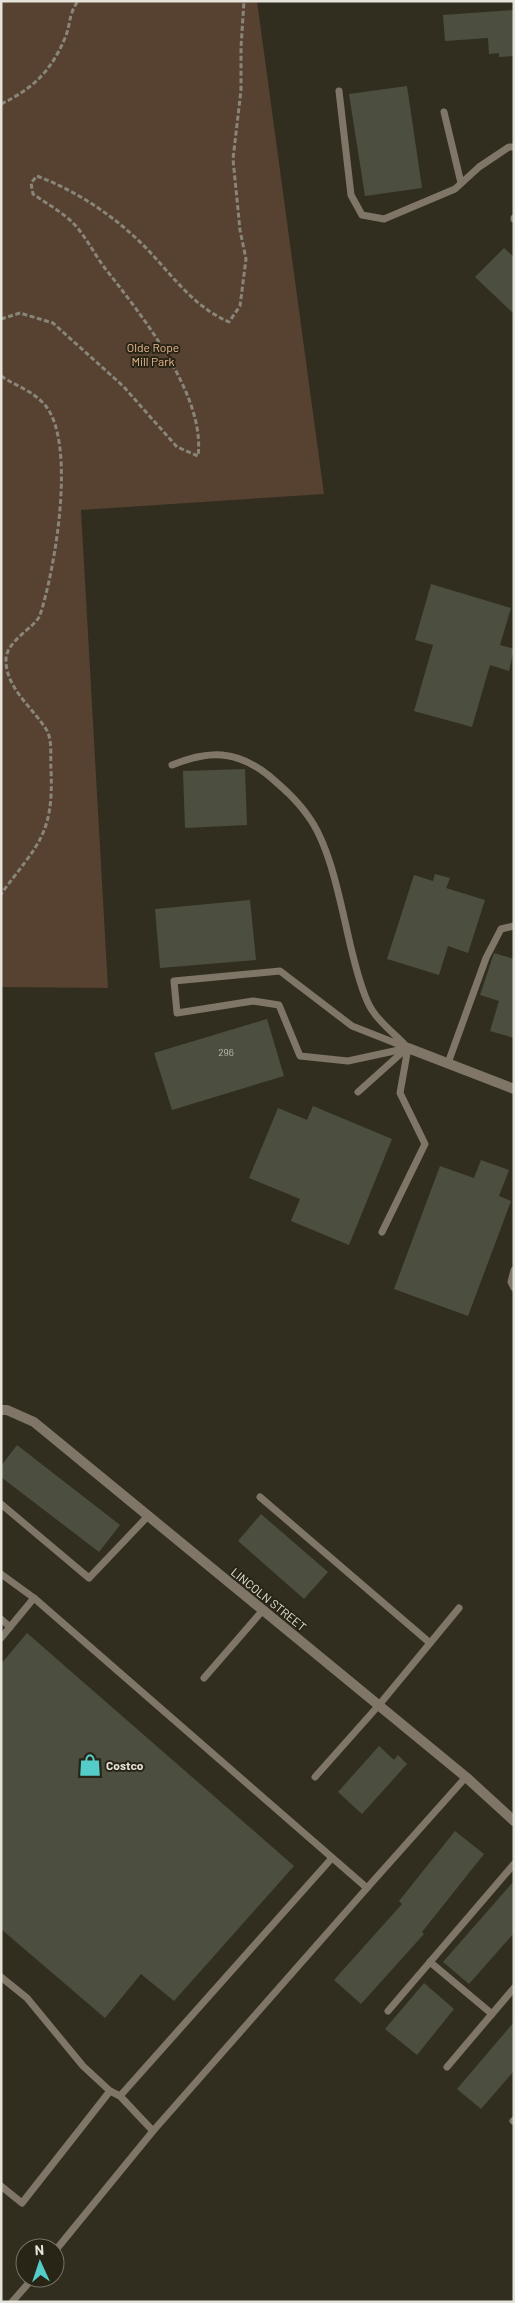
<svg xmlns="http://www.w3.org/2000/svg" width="515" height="2303" font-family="Barlow,sans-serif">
<rect width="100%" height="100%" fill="#312e20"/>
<path fill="#574130" d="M1,1H257L324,494L81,510L108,988L1,987Z"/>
<g fill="#4c4f3f">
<path d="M514,10V56L499,57V53L489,54L488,38L445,41L443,15Z"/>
<path d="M407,86L422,188L365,196L349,94Z"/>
<path d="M504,248L514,257V314L475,277Z"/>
<path d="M431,584L511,608L500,645L514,649L509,671L490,665L472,727L414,711L433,645L415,640Z"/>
<path d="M245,769L247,825L185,828L183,771Z"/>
<path d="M435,874L450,878L446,888L485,900L468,953L448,946L439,975L387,959L414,875L433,881Z"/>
<path d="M250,900L256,960L160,968L155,909Z"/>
<path d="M494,953L514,959V1038L490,1031L499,1001L480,995Z"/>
<path d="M267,1019L284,1076L172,1110L154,1053Z"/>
<path d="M313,1106L392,1139L349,1245L291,1221L300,1199L249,1178L278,1108L307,1120Z"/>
<path d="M481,1160L509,1170L499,1196L511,1201L468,1316L394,1289L440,1166L474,1178Z"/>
<path d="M17,1445L120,1525L99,1552L1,1477V1466Z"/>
<path d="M261,1514L328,1572L304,1599L238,1541Z"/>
<path d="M27,1633L294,1866L174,2001L141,1974L105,2018L1,1929V1664Z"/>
<path d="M379,1746L394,1760L398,1755L407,1764L362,1814L338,1792Z"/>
<path d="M455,1831L484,1854L422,1932L424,1934L361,2004L334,1980L402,1904L399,1901Z"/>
<path d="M514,1881V1933L469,1984L443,1962Z"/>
<path d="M424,1983L454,2009L417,2055L385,2029Z"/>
<path d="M514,2022V2071L481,2109L457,2089Z"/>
</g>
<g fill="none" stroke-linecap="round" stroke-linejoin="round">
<g stroke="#888579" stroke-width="3" stroke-dasharray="5 2.5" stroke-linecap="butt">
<path d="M1,104C34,88 51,71 65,38C71,24 68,15 78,1"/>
<path d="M1,319L20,313L53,323L123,386L177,447L198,456C206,395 140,313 104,267C93,252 84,233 71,221C60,211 46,203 33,194L31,183L37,176C74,190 108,212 137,239C168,268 188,304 229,322L240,306L246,259L240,230L233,159L241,90V47L244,1"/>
<path d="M1,376C16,386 33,391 45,405C77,443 55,570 40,615C35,628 7,640 6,659C5,687 32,707 46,729C53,740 50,757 51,770C54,835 37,845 1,894"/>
</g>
<g stroke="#7f7668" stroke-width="7">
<path d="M339,91L351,195L362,215L384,219L455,189L479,167L509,147H514"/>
<path d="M444,112L461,183"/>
<path d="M514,218V219"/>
<path d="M172,765C209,750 236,750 268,775C282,787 297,800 308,816C332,848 342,912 352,952C356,968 363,997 372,1010C380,1023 395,1034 406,1046"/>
<path d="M280,971L352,1026L408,1048L348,1061L300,1056L279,1005L253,1001L177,1013L174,981Z"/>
<path d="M448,1063L486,958L501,929L514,926"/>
<path d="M358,1092L407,1048"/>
<path d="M382,1232L425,1144L400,1093L408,1048"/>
<path d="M514,1270L511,1282L514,1288"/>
<path d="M260,1497L430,1643"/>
<path d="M1,1504L89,1578L148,1516"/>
<path d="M1,1574L34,1598L367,1888L153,2131"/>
<path d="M1,1619L10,1627L1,1638"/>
<path d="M10,1627L34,1598"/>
<path d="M204,1678L263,1610"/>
<path d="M315,1777L379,1705L459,1608"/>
<path d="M367,1888L466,1777"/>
<path d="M430,1962L492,2014"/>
<path d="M1,1977L27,1998L83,2066L110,2091L120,2096L153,2131L55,2251"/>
<path d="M388,2011L514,1864"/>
<path d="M447,2067L514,1988"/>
<path d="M120,2096L332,1858"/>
<path d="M513,2121L514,2120"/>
<path d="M1,2186L22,2203L110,2091"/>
<path d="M12,2302L33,2278"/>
</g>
<g stroke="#7f7668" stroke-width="10">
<path d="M408,1048L514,1089"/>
<path d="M1,1410H7L34,1422L466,1777L514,1821"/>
</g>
</g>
<defs>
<symbol id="shop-bare" viewBox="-9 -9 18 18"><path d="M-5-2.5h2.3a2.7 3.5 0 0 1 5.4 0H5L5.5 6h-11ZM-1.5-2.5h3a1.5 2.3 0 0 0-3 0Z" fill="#54cdc8" stroke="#282516" stroke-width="2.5" paint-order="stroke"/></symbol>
</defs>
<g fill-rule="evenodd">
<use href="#shop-bare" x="74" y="1749" width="32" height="32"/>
</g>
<g text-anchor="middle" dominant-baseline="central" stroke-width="4" stroke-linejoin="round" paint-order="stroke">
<g font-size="10" fill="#bfbeb3">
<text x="226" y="1052">296</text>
</g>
<g font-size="12" fill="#ecb88e" stroke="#282516">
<text x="153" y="347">Olde Rope<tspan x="153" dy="14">Mill Park</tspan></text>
</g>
<g font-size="12" fill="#e5e3da" stroke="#282516">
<text transform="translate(269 1599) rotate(39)">LINCOLN STREET</text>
</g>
<g font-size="12" font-weight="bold" fill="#e5e3da" stroke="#282516" text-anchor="start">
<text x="106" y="1765">Costco</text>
</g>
</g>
<rect width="515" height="2303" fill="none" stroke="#e5e3da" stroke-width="5"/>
<g transform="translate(40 2263) rotate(357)"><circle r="24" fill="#282516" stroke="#747164"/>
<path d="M0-4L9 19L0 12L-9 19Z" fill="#54cdc8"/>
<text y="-8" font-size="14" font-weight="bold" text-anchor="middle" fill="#e5e3da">N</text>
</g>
</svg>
